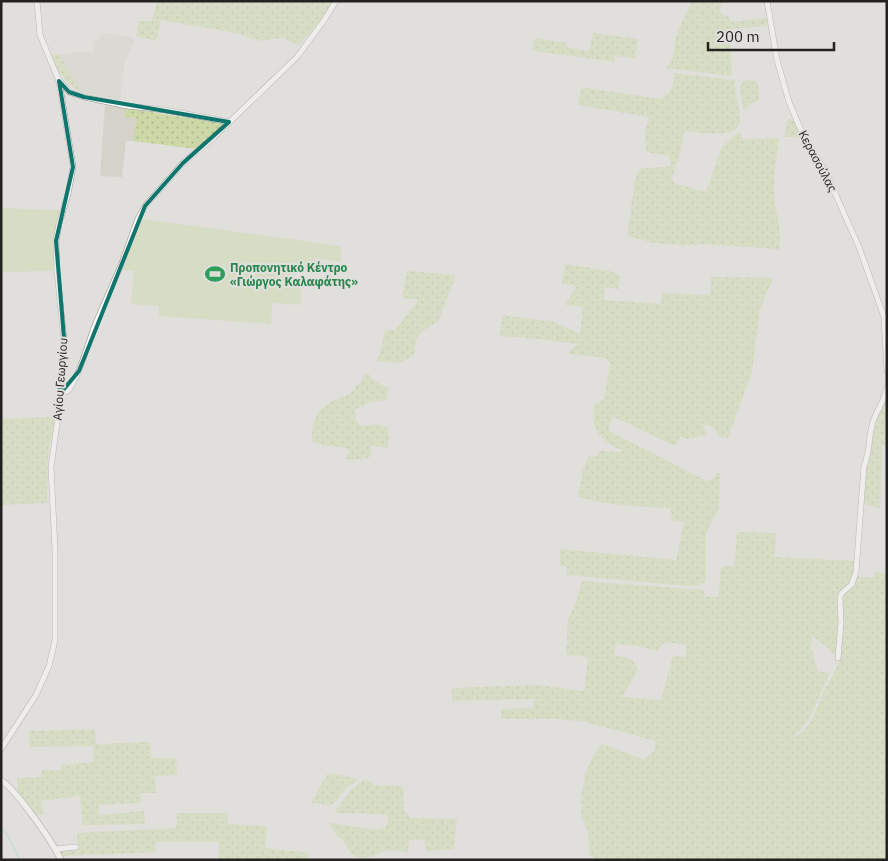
<svg xmlns="http://www.w3.org/2000/svg" width="888" height="861" font-family="'IBM Plex Sans',sans-serif">
<defs>
<pattern id="grass-dots" width="8" height="8" patternUnits="userSpaceOnUse" patternTransform="scale(1.25)"><rect width="8" height="8" fill="#ccd9a6"/><path d="M2 2h.1M6 6h.1" fill="none" stroke="#afba8f" stroke-width="1.8" stroke-linecap="round"/></pattern>
</defs>
<rect width="100%" height="100%" fill="#e0dfdc"/>
<g fill="#d5d2c9">
<path d="M102,33L135,38L124,65L120,100L81,92L60,54L94,51L93,41H99Z"/>
<path d="M105,105L125,108V117L136,118L133,141H126L122,177L100,176Z"/>
</g>
<g fill="url(#grass-dots)" fill-rule="evenodd">
<path d="M157,1H334L323,18L299,45L282,38L261,41L231,32L161,20L156,41L136,36L139,21H152Z"/>
<path d="M692,1H744L721,3L720,11L722,15L728,16L732,22L766,18L768,26L730,29L732,74L731,76L666,68C678,59 672,46 677,35C681,23 687,12 692,1Z"/>
<path d="M593,33L638,39L635,58L615,56L614,62L535,51L532,49L535,38L567,43L566,47L589,51Z"/>
<path d="M60,54L81,92C64,84 59,71 50,55Z"/>
<path d="M674,73L735,80C734,93 740,105 740,119C740,142 698,131 684,131L680,154L672,177L674,183L706,192L721,149L726,143L740,132L743,139L779,138C777,156 773,176 774,194C775,213 783,230 779,249L703,244L682,245L654,243L627,236L635,180L640,168L668,167L671,163L669,156L646,152L645,129L649,117L578,105L581,87L660,99C673,92 673,86 674,73Z"/>
<path d="M744,80L757,81L759,92L758,101L750,103L746,109H743L740,87Z"/>
<path d="M125,108L226,124L197,149L133,141L136,118L125,117Z"/>
<path d="M788,119L793,120L802,137H784Z"/>
<path d="M565,264L610,271L620,275L618,289L604,287V300L661,304L662,293L710,295L711,277L773,278L760,309L752,372L728,438L720,437L712,426L703,424L707,435L687,439L680,437L675,446L614,417L609,425V431L707,481L714,478L717,473H720L719,509L706,533V576L705,582L697,586H687L566,575L567,567L560,566V549L676,560L684,522L672,520L671,508C638,507 610,505 578,497L583,470L589,456H598L599,451L622,452V450C616,448 612,446 607,442C592,430 593,422 594,405L604,399L610,362L605,358L569,354L568,352L579,344L528,338L499,336L503,315L554,322L580,334L583,307L565,305L577,286L562,283Z"/>
<path d="M407,271L456,275L438,322C426,328 412,335 416,352C404,366 393,362 376,361L381,350L385,330H395L419,300L402,298Z"/>
<path d="M368,373L373,380L389,389L386,400L371,402L356,409V421L362,426C386,424 391,420 388,448L371,446V455L368,458L353,460L346,459L349,451L346,448L323,445L312,441C312,416 317,409 339,398C348,394 353,395 356,385L362,382L363,376Z"/>
<path d="M887,395V445H882L880,508L864,504L865,474L871,451L874,422L883,406Z"/>
<path d="M55,417L48,455L47,503L1,505V419Z"/>
<path d="M737,532L776,533L775,557L855,561L857,576L873,578L874,572L887,574V860H599L590,855L587,829L581,817L582,791L585,774L592,759L601,743L644,760L654,751L656,741L585,722L559,719H501V709L533,708L534,699L452,701V688L537,685L584,691L588,657L566,655L568,619L576,603L582,581L704,590V596L718,597L721,566L734,567ZM812,637C823,642 830,651 839,659C837,671 832,677 826,687C818,702 812,729 795,737L796,733L799,732L811,715L830,672H818L811,647ZM665,642L687,645L685,657L673,656L661,700L622,697L638,670C635,658 625,657 614,655L616,644L638,646L657,651Z"/>
<path d="M95,729L96,744L150,742L151,758H176L177,775L155,776L156,793H141V803L98,805L99,815L144,811L145,824L83,825L80,796L41,801L43,814L34,815L18,793L17,778L41,777L42,770H61V765L94,762L93,746L30,747L29,731Z"/>
<path d="M328,773L359,779L347,787L332,805L311,803Z"/>
<path d="M364,780L372,782L373,785L403,786L404,811L411,818L457,819L454,849L426,851L424,840H409L408,853C401,852 392,849 385,851C375,854 367,861 355,856C349,853 348,846 343,841C337,836 332,831 330,823C342,824 374,832 383,828C387,826 388,821 388,817L385,814L334,813L350,791Z"/>
<path d="M177,813H227L228,824L267,826L265,848L310,853L306,860H218L219,842H156V852L63,856L60,850L78,848L77,833L176,828Z"/>
</g>
<g fill="#ccd9a6">
<path d="M1,208L62,210L54,245V271L1,272Z"/>
<path d="M143,219L341,246V262L315,258L314,269L297,268L293,285H301V305L272,303L271,324L159,316V306L131,304L134,271L121,270Z"/>
</g>
<g fill="none" stroke-linecap="round" stroke-linejoin="round">
<path stroke="#8cd2d6" stroke-width="1" d="M1,829L5,831L20,860"/>
<defs>
<g id="minor">
<path d="M767,1L777,60L789,102L800,128L826,173L859,247L884,317L887,370"/>
<path d="M60,81L69,92L84,97L127,106L165,110L229,122"/>
<path d="M59,395L69,390L79,371L95,325L122,263L137,221L145,206L183,163L214,137L297,57L325,19L336,1"/>
<path d="M838,658L841,623L840,597L842,593L852,584L856,572L864,466C871,449 868,437 873,422C877,410 884,401 887,388"/>
<path d="M1,749L36,695L49,666L55,640V549L51,467L58,417L64,340L57,271L56,241L59,224L68,194L73,167L59,81L40,35L37,1"/>
<path d="M56,849L76,847"/>
</g>
<path id="tertiary" d="M1,780C18,792 52,841 61,860"/>
</defs>
<use href="#minor" stroke="#8e8d8a" stroke-width="6"/>
<use href="#tertiary" stroke="#8e8d8a" stroke-width="7"/>
<use href="#minor" stroke="#fff" stroke-width="5"/>
<use href="#tertiary" stroke="#fff" stroke-width="5.5"/>
</g>
<path d="M0 0H888V861H0ZM59,81L69,92L84,97L229,122L183,163L145,206L79,371L59,395L64,338L56,241L73,167Z" fill="#e0dfdc" fill-opacity=".55" fill-rule="evenodd"/>
<path fill="none" stroke="#0f766e" stroke-width="4" stroke-linejoin="round" d="M59,81L69,92L84,97L229,122L183,163L145,206L79,371L59,395L64,338L56,241L73,167Z"/>
<defs>
<symbol id="stadium-bare" viewBox="-9 -9 18 18"><path d="M0-5a6.5 5 0 1 0 0 10a6.5 5 0 1 0 0-10ZM-3.5-1.8h7v3.6h-7Z" fill="#2e9e5b" stroke="#e0dfdc" stroke-width="2.5" paint-order="stroke"/></symbol>
</defs>
<g fill-rule="evenodd">
<use href="#stadium-bare" x="201" y="260" width="28" height="28"/>
</g>
<g text-anchor="middle" dominant-baseline="central" stroke-width="4" stroke-linejoin="round" paint-order="stroke">
<g font-size="12" fill="#232221" stroke="#e0dfdc">
<text transform="translate(818 161) rotate(62)">Κερασούλας</text>
<text transform="translate(60 379) rotate(-86)">Αγίου Γεωργίου</text>
</g>
<g font-size="12" font-weight="bold" fill="#27864d" stroke="#e0dfdc" text-anchor="start">
<text x="230" y="267">Προπονητικό Κέντρο<tspan x="230" dy="14">«Γιώργος Καλαφάτης»</tspan></text>
</g>
</g>
<rect width="888" height="861" fill="none" stroke="#232221" stroke-width="5"/>
<path d="M708 42v8h126v-8" fill="none" stroke="#232221" stroke-width="2.5"/>
<text x="716" y="42" font-size="15" fill="#232221" stroke="#e0dfdc" stroke-width="4" paint-order="stroke">200 m</text>
</svg>
